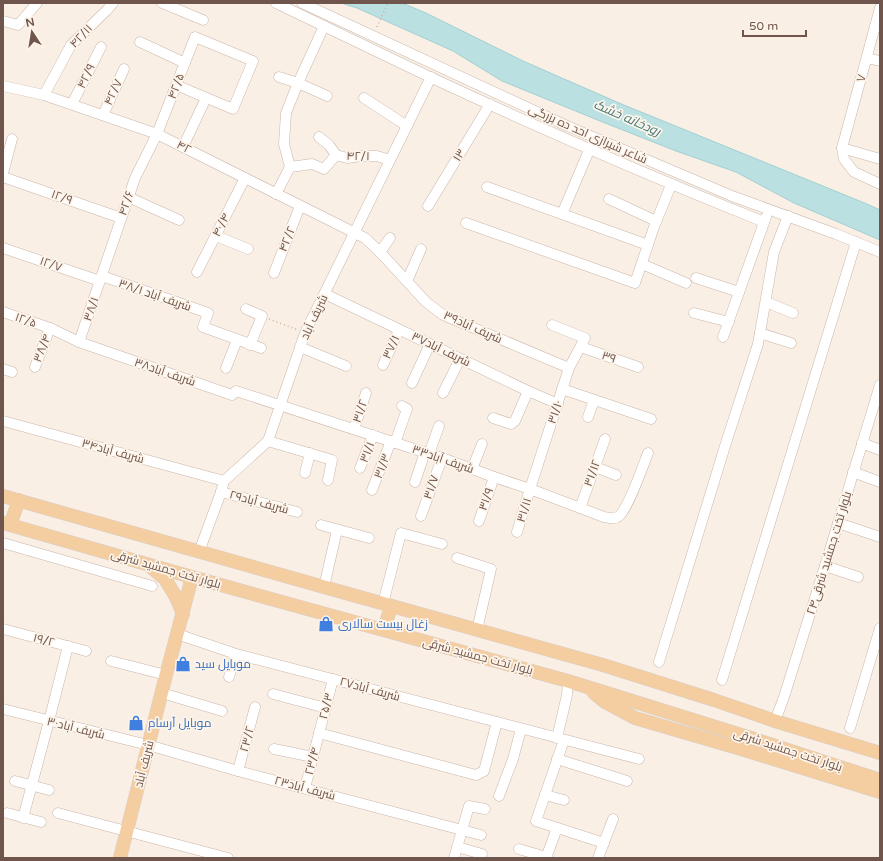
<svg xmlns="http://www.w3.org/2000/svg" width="883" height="861" font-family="'Varela Round',Cairo,sans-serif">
<rect width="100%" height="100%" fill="#faefe4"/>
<path fill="#bae0e2" stroke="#a1d0d3" d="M341,3H402L426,13L523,61L619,103L867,204L880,210V240L794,203L736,172L676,151L605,123L502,81L453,51L357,8Z"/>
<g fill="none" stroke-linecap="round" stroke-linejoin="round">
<defs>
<g id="minor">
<path d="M162,3L203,20"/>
<path d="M276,3C328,28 380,53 432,78C541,129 652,177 764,222"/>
<path d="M302,3L565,125L732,196L836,234L880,252"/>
<path d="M880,8L842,148L844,159L854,172L880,184"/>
<path d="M3,21L18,25L37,3"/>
<path d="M140,42L185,63"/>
<path d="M867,58L880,61"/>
<path d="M279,77L298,83L327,96"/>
<path d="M3,86L44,95L157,134L365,238L380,252L426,302L443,315L569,368"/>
<path d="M44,95L71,45L107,10L113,3"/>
<path d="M364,98L407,126"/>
<path d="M72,104L101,47"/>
<path d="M103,115L124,69"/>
<path d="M319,137L329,145L336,155"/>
<path d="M183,147L206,98"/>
<path d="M842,148L880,159"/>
<path d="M290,167L284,144L286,113L298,83L324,26"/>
<path d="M3,173L12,139"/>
<path d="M3,177L121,218"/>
<path d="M487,187L648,245"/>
<path d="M276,194L290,167L312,164L324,169L336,155L347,158L361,156H377L390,160"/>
<path d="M128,197L179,220"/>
<path d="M609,199L656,221"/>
<path d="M428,206L490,104"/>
<path d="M562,214L590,148"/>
<path d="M466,223L635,283L654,227L671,185"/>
<path d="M216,236L248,249"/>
<path d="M3,248L100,281"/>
<path d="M380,252L390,238"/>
<path d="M642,264L686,283"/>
<path d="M197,272L245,178"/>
<path d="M274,273L300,206"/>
<path d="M102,276L208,313L203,327L261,348"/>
<path d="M696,278L739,292"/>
<path d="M407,281L421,249"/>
<path d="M325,294L528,391L558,404"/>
<path d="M766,302L793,313"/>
<path d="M246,309L262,316L250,345"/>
<path d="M3,312L50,328L79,342L232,395L236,391L442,458L494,477L530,489L604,517C609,518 614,520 619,516C628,509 643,466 648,453"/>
<path d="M694,313L729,322"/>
<path d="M760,333L791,343"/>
<path d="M723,337L766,217"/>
<path d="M79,342L135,178L157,134L195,37L253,61L233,109L176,85"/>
<path d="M300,347L346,366"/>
<path d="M581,347L638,367"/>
<path d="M383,365L399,330"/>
<path d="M35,367L50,328"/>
<path d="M226,368L237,340"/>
<path d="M3,369L12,372"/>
<path d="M412,383L430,344"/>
<path d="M562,389L651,419"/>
<path d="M443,393L460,359"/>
<path d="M588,417L594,400"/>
<path d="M493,418L511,424L515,421L528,391"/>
<path d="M3,421L224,481"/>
<path d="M354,429L366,393"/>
<path d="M268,441L332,460L328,480"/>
<path d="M395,443L407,409L402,406"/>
<path d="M862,443L880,450"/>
<path d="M429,454L439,426"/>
<path d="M595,467L616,475"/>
<path d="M360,468L373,435"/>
<path d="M472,469L482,444"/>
<path d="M853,472L880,482"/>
<path d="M305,473L310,453"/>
<path d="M415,482L425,452"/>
<path d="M372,490L391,441"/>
<path d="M221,492L297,512"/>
<path d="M580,508L605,439"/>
<path d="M421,516L442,458"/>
<path d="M479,521L494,477"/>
<path d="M838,523L880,537"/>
<path d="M321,525L369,538"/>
<path d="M517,532L530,489L569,368L585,338L552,325"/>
<path d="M3,543L152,586"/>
<path d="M199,552L221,492L224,481L268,441L305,333L431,77"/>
<path d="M457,558L491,569L477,630"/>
<path d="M825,566L858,577"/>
<path d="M324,587L337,530"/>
<path d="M383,604L401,533L442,544"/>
<path d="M3,629L86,651"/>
<path d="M177,634L236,654L639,759"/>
<path d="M111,661L166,675"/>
<path d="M659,662L725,446L758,344L774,252L788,216"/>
<path d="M229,677L236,654"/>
<path d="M722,680L856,242"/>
<path d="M162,693L222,711"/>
<path d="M273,694L326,708"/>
<path d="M3,709L148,745L238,771L481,835"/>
<path d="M775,721L784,697L825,566L880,385"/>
<path d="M850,728L880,628"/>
<path d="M319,733L476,775L484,771L497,722"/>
<path d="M557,738L567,695L568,681"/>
<path d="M564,740L536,821L604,843"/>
<path d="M274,749L313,757"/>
<path d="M557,759L627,781"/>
<path d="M238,771L255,707"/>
<path d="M15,781L49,790"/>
<path d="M305,788L333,679"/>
<path d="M545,795L564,800"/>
<path d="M499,796L513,759L521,729"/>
<path d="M7,813L41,822"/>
<path d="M58,813L228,858"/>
<path d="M23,818L49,721L68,646"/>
<path d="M457,847L482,854"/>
<path d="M519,849L546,857"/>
<path d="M454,858L469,806L485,809"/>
<path d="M546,858L557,828"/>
<path d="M598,858L613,819"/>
</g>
<g id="major">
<path d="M3,496L324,587L603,665L714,700L775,721L880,753"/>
<path d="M3,523L192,577L568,681L751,738L880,780"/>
<path d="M10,525L19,500"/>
<path d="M152,568L165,579L176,597L183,614"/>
<path d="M384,630L391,606"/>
<path d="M594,693L605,702L635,718L741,749L880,792"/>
<path d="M120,858L166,675L177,634L192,577"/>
</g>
</defs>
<use href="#minor" stroke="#cab6ab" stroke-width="11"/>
<use href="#major" stroke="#d7cfcd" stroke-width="14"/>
<g stroke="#d2afa1" stroke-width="1.5" stroke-dasharray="1 3" stroke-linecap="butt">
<path d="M377,27L388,3"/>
<path d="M269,319L298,330"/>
</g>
<use href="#minor" stroke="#fff" stroke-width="10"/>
<use href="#major" stroke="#f4cda1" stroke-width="13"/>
</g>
<defs>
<symbol id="shop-bare" viewBox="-9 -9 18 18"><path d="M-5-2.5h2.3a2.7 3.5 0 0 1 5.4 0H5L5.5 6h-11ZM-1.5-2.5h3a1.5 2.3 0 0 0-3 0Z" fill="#3f7fe0" stroke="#fdf4ea" stroke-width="2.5" paint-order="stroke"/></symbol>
</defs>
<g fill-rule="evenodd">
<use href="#shop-bare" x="315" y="613" width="22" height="22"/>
<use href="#shop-bare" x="172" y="653" width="22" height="22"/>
<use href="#shop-bare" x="125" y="712" width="22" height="22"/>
</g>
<g text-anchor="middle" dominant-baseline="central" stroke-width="3.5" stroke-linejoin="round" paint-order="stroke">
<g font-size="12" fill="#70554c" stroke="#fdf4ea">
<text transform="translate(81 36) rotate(-47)">۴۲/۱۱</text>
<text transform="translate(86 76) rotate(-64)">۴۲/۹</text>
<text transform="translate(861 78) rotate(-75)">۷</text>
<text transform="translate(176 86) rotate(-69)">۴۲/۵</text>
<text transform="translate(113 92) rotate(-65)">۴۲/۷</text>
<text transform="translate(588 134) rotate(24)">شاعر شیرازی احد ده بزرگی</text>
<text transform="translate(184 147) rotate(27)">۴۲</text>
<text transform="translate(459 155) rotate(-58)">۱۳</text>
<text transform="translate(358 156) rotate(1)">۴۲/۱</text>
<text transform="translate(62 197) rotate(19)">۱۲/۹</text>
<text transform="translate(126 203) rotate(-71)">۴۲/۶</text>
<text transform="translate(221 225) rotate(-63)">۴۰/۴</text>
<text transform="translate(287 239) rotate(-68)">۴۲/۲</text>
<text transform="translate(51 264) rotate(19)">۱۲/۷</text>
<text transform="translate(155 295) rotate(19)">۳۸/۱ شریف آباد</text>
<text transform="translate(91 309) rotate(-71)">۳۸/۱</text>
<text transform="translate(314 317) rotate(-65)">شریف آباد</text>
<text transform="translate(26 320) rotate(19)">۱۲/۵</text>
<text transform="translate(473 327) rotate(24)">شریف آباد۳۹</text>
<text transform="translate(391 347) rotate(-65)">۳۷/۱</text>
<text transform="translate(42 348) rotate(-69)">۳۸/۴</text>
<text transform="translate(441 349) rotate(26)">شریف آباد۳۷</text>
<text transform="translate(609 357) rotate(19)">۳۹</text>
<text transform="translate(165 372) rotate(19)">شریف آباد۳۸</text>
<text transform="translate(360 411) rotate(-71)">۳۱/۲</text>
<text transform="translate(555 412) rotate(-72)">۳۱/۱۰</text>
<text transform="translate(113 451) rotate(15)">شریف آباد۳۴</text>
<text transform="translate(367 452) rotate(-69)">۳۱/۱</text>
<text transform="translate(443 459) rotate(19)">شریف آباد۳۳</text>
<text transform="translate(382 466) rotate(-69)">۳۱/۳</text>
<text transform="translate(592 473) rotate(-70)">۳۱/۱۲</text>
<text transform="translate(431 487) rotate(-71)">۳۱/۷</text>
<text transform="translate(486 499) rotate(-71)">۳۱/۹</text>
<text transform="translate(259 502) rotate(15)">شریف آباد۲۹</text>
<text transform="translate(524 510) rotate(-73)">۳۱/۱۱</text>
<text transform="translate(829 553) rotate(-73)">بلوار تخت جمشید شرقی۲۴</text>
<text transform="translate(166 569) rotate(16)">بلوار تخت جمشید شرقی</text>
<text transform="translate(44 640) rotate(14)">۱۹/۲</text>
<text transform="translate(478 656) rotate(15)">بلوار تخت جمشید شرقی</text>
<text transform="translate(370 689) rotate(15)">شریف آباد۲۷</text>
<text transform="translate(326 706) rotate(-76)">۲۵/۳</text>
<text transform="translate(76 728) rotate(14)">شریف آباد۳۰</text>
<text transform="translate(247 739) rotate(-75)">۲۳/۲</text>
<text transform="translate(788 750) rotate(18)">بلوار تخت جمشید شرقی</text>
<text transform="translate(312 761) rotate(-76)">۲۳/۴</text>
<text transform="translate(144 764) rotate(-76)">شریف آباد</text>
<text transform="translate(305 788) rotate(15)">شریف آباد۲۳</text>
</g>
<g font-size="12" fill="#366cbe" stroke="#fdf4ea" text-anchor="start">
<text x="338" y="624">زغال بیست سالاری</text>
<text x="195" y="664">موبایل سید</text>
<text x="148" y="723">موبایل آرسام</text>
</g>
<g font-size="13" font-style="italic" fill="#44777b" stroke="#fdf4ea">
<text transform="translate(627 118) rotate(24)">رودخانه خشک</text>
</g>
</g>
<rect width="883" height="861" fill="none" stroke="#70554c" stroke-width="8"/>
<g transform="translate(32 32) rotate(348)" stroke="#fdf4ea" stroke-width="3" paint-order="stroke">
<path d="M0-3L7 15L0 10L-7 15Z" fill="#70554c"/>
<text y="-6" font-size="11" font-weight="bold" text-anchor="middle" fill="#70554c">N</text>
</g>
<path d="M743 30v6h63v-6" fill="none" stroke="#70554c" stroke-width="2"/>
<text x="749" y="30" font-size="12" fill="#70554c" stroke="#fdf4ea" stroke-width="3" paint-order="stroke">50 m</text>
</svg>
